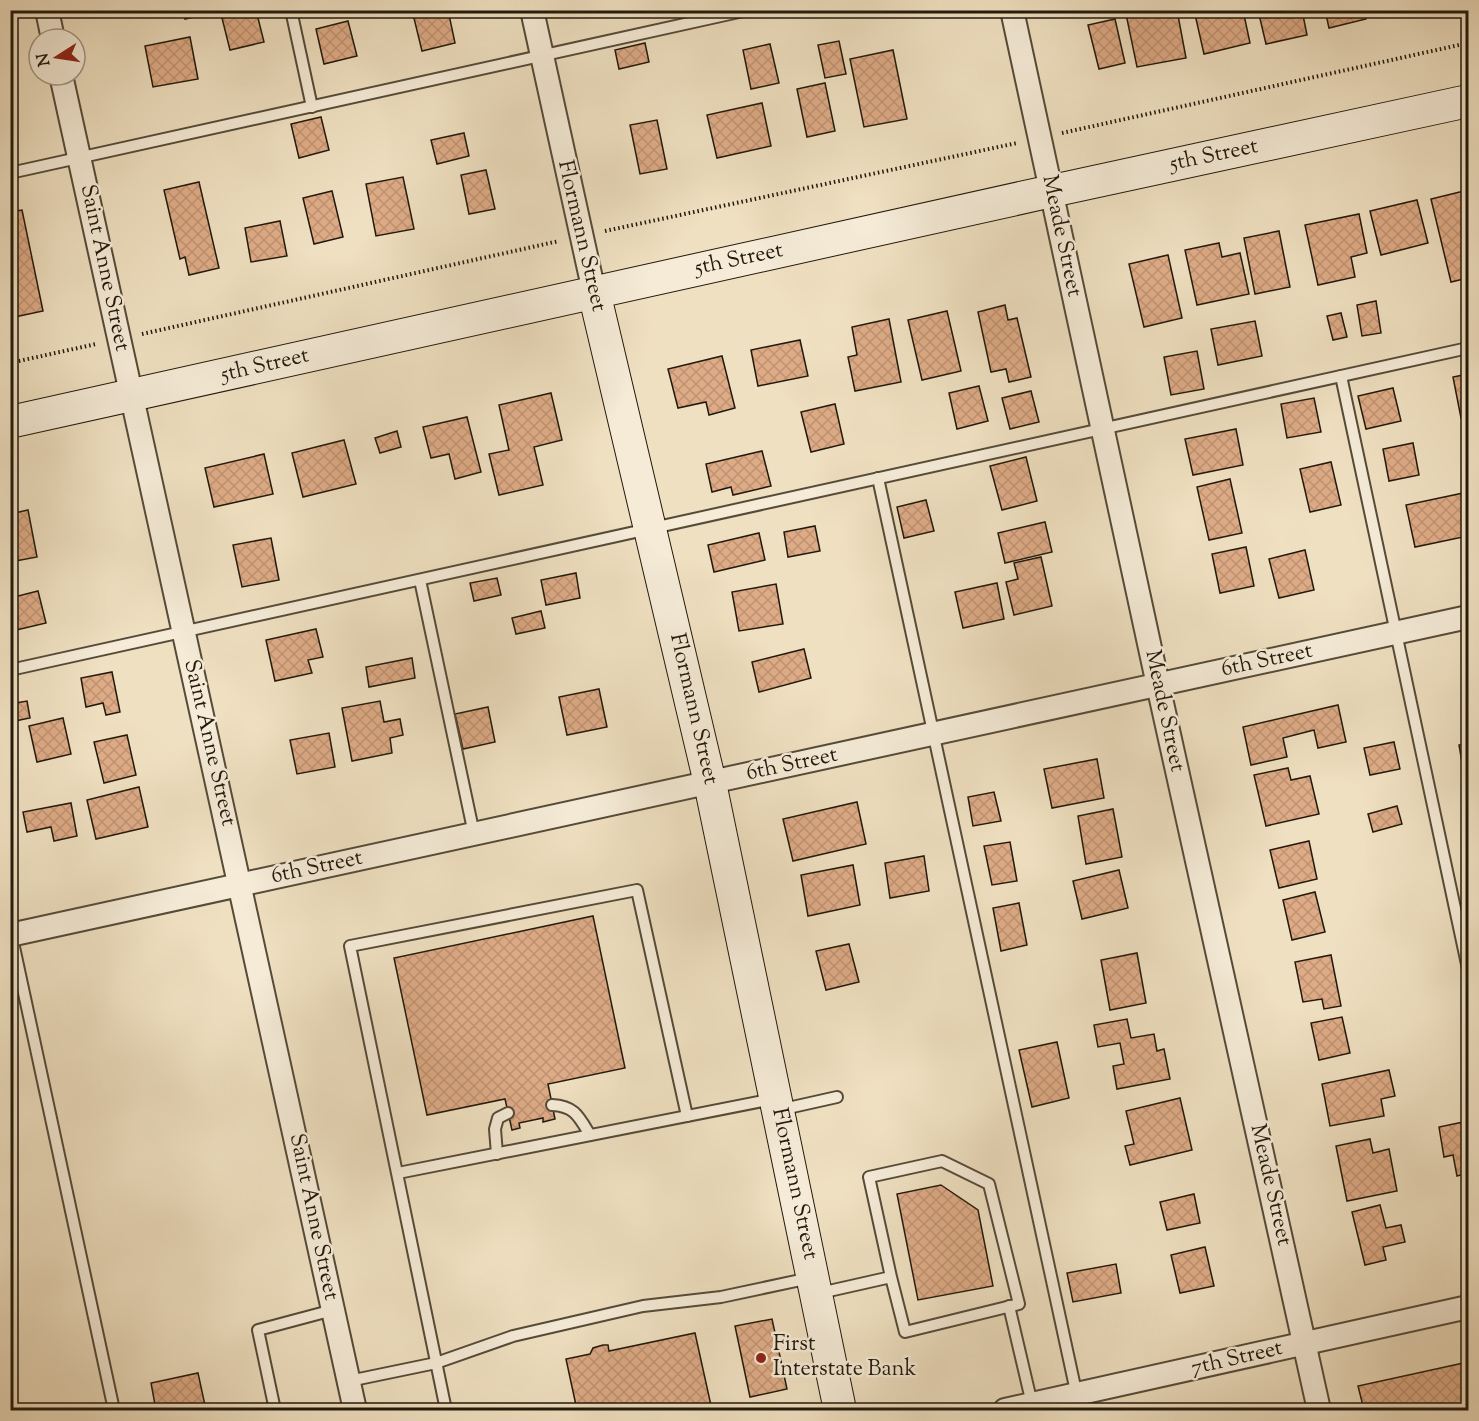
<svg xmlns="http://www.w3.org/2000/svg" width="1479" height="1421" font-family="'Sorts Mill Goudy',serif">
<defs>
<pattern id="building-cross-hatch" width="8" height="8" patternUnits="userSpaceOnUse" patternTransform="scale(1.5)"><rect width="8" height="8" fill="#deab86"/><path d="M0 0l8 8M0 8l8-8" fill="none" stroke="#be9372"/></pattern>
</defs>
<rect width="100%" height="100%" fill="#efe0c1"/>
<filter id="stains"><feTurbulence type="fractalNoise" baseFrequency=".00333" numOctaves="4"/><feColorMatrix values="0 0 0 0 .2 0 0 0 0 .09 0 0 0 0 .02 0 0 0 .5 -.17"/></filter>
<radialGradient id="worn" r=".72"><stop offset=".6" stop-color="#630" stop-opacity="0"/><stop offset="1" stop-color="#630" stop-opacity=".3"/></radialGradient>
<g fill="url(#building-cross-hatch)" stroke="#22190c" stroke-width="1.5">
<path d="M183,10H220V11L185,19Z"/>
<path d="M256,10L264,42L230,50L222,18Z"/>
<path d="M412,10H448L455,43L422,51Z"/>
<path d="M1145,10H1177L1186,58L1137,67L1126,14Z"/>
<path d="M1194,10H1243L1250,43L1204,54Z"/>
<path d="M1258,10H1302L1307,35L1266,44Z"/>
<path d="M1325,10H1364L1366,19L1329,28Z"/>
<path d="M1115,19L1125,63L1099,69L1088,25Z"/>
<path d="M348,21L357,56L324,64L316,29Z"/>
<path d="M190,37L198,79L153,87L145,46Z"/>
<path d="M839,41L846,74L825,78L818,45Z"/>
<path d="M645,43L649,62L619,69L615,50Z"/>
<path d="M770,44L779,83L751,89L743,50Z"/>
<path d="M893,50L907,119L864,127L850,59Z"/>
<path d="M825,83L835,131L807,137L797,89Z"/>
<path d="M762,103L771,146L717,158L707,115Z"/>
<path d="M321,117L329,150L299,158L291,124Z"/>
<path d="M657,120L667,169L640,174L630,125Z"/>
<path d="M464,133L469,156L437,164L431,140Z"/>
<path d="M486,170L495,209L469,214L461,175Z"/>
<path d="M403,177L414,229L376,236L366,184Z"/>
<path d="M199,182L219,268L189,275L185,257L180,259L164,190Z"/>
<path d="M1468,190V278L1451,282L1431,199Z"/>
<path d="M332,191L343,237L314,244L303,198Z"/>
<path d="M1417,200L1428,243L1381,255L1370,211Z"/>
<path d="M22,210L43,311L10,318V212Z"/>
<path d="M1359,214L1367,253L1351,257L1355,277L1318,285L1305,225Z"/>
<path d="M280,221L287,256L251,262L245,228Z"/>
<path d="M1279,231L1290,287L1255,294L1244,238Z"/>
<path d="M1219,243L1222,257L1240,253L1249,294L1197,305L1185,250Z"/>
<path d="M1168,255L1182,318L1144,327L1129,264Z"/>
<path d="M1376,301L1381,333L1362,336L1357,305Z"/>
<path d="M1005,305L1008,320L1017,318L1031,377L1009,382L1006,369L991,372L978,312Z"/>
<path d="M947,311L961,371L922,380L908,320Z"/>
<path d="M1341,313L1347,337L1333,340L1327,316Z"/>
<path d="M889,319L901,382L855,391L848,357L857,355L852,327Z"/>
<path d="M1255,321L1262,356L1218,365L1211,329Z"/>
<path d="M800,340L808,376L758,386L751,350Z"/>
<path d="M1197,351L1204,389L1171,395L1164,357Z"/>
<path d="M722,356L735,408L709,415L706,402L678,408L668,369Z"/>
<path d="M1468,374V417L1461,418L1453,377Z"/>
<path d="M979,386L988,421L957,429L949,393Z"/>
<path d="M1393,388L1401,421L1366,429L1358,396Z"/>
<path d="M1031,391L1039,422L1010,429L1002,398Z"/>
<path d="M551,393L562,440L534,447L543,485L499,495L489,454L509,450L499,405Z"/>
<path d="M1314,398L1321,432L1287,438L1281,404Z"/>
<path d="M835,404L844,444L811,452L801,412Z"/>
<path d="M467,417L481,472L455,479L449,454L431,458L423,427Z"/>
<path d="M1236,429L1243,465L1193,475L1185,439Z"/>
<path d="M397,431L401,447L380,453L375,438Z"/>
<path d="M344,440L356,484L303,497L292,453Z"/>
<path d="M1413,443L1419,475L1389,481L1383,449Z"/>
<path d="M762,451L771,486L733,495L731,487L712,492L706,464Z"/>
<path d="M264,454L273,494L214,507L205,468Z"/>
<path d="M1026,457L1037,501L1002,510L990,466Z"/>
<path d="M1331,462L1341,505L1310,512L1300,469Z"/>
<path d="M1230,479L1242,533L1209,540L1197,487Z"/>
<path d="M1468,492V536L1415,547L1406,505Z"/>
<path d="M926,500L934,531L904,538L897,507Z"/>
<path d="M28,510L37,557L10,562V514Z"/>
<path d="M1045,522L1052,552L1005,563L998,533Z"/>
<path d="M815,526L820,551L788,557L784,532Z"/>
<path d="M759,533L765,560L714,572L708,545Z"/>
<path d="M271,538L279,580L242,587L233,545Z"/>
<path d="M1246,547L1254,586L1220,593L1212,554Z"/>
<path d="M1305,550L1314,590L1279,598L1269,559Z"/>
<path d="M1041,557L1052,606L1014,615L1006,582L1018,579L1014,563Z"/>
<path d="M576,573L580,598L546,605L541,580Z"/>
<path d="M497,578L501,595L474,601L470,583Z"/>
<path d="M997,583L1004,619L963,628L955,592Z"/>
<path d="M776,584L783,624L739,631L732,592Z"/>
<path d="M38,591L46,623L12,631L10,598Z"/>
<path d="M541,611L545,628L516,634L512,618Z"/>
<path d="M316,629L323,657L308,660L312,673L275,681L266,640Z"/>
<path d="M804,649L811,678L759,692L752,662Z"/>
<path d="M412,658L415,678L369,687L366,667Z"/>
<path d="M112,672L120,712L106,715L103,703L86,707L81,678Z"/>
<path d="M599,689L607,727L567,735L559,697Z"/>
<path d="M27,701L30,718L10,722V704Z"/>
<path d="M380,701L384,722L400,719L403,735L390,738L392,753L352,761L342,708Z"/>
<path d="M1338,705L1346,742L1318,748L1314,730L1283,738L1287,757L1251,765L1243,727Z"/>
<path d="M488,707L495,742L463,749L455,714Z"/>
<path d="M63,718L71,754L37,762L29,726Z"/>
<path d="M329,733L335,767L297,774L290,740Z"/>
<path d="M127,735L136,775L104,783L94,742Z"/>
<path d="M1394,742L1400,769L1370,775L1364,748Z"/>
<path d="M1468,743V779L1465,780L1459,745Z"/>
<path d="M1097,759L1104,798L1052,808L1044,769Z"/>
<path d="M1288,768L1291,780L1310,776L1319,814L1266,826L1254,775Z"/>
<path d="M139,787L148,827L96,839L87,800Z"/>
<path d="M994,792L1001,821L973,826L968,797Z"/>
<path d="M857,802L866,844L793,861L783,819Z"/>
<path d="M71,803L77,836L54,841L51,827L27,832L23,812Z"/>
<path d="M1397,806L1402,824L1373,832L1368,814Z"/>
<path d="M1113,809L1122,857L1086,864L1078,816Z"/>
<path d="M1309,841L1317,879L1279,888L1270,850Z"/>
<path d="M1010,842L1017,881L992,885L984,846Z"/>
<path d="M924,856L929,891L890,898L885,863Z"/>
<path d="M853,865L860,905L808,916L801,875Z"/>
<path d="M1119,870L1128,908L1082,919L1073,881Z"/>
<path d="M1315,892L1325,932L1292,940L1283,900Z"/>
<path d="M1019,903L1027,945L1001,951L993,908Z"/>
<path d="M593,916L625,1068L548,1084L555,1119L543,1122V1118L519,1123L520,1128L512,1130L505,1099L427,1115L394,958Z"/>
<path d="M849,944L859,982L826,990L816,951Z"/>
<path d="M1137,953L1146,1003L1110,1010L1101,960Z"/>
<path d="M1331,955L1341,1006L1324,1009L1322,999L1303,1002L1295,962Z"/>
<path d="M1342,1017L1350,1053L1319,1060L1311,1023Z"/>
<path d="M1127,1019L1131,1038L1154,1034L1157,1051L1164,1049L1170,1079L1117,1089L1113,1066L1124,1064L1120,1043L1098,1047L1094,1025Z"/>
<path d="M1057,1042L1069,1098L1032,1107L1019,1050Z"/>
<path d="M1389,1070L1395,1096L1381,1099L1384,1116L1330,1126L1322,1084Z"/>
<path d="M1180,1098L1192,1150L1130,1165L1125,1146L1134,1144L1126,1111Z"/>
<path d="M1468,1121V1173L1457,1176L1453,1155L1444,1157L1439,1127Z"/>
<path d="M1370,1139L1373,1153L1389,1149L1397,1191L1347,1201L1336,1146Z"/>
<path d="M941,1185L978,1210L993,1286L918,1300L897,1194Z"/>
<path d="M1194,1194L1200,1223L1167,1230L1160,1202Z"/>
<path d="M1380,1205L1386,1228L1401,1225L1405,1242L1383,1247L1386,1260L1365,1265L1352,1212Z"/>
<path d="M1205,1247L1214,1286L1180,1293L1171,1255Z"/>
<path d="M1116,1264L1121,1293L1073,1302L1067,1273Z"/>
<path d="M772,1319L787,1389L750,1397L735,1326Z"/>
<path d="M695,1333L712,1410H577L566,1359L590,1354L593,1348L603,1345H608L609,1351Z"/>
<path d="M1468,1362V1410H1364L1358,1386Z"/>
<path d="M198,1373L206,1410H156L151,1383Z"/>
</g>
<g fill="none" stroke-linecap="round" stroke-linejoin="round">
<defs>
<g id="lane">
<path d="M291,10L312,107"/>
<path d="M10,173L748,10"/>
<path d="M1341,376L1468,969"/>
<path d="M878,478L1080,1410"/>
<path d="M420,580L474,834"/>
<path d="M10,670L1468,348"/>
<path d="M11,933L114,1410"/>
<path d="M552,1105C575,1106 579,1117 590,1135"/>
<path d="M779,1110L837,1097"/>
<path d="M497,1154L495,1129L498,1118L508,1113"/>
<path d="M398,1173L773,1099"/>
<path d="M820,1293L891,1277L869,1177L942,1161L989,1184L1019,1304L905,1332L891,1277"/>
<path d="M1009,1306L1032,1404"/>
<path d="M349,1381L436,1363L513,1336L643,1306L721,1297L810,1278"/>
<path d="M275,1410L258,1330L333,1310"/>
<path d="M446,1410L350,946L637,890L687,1116"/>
</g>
<g id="street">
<path d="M47,10L53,39"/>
<path d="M532,10L594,292"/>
<path d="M1012,10L1158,685L1319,1410"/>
<path d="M61,75L355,1410"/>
<path d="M10,935L1468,617"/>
<path d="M1005,1410L1468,1307"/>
</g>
<g id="secondary">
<path d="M594,292L710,783L840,1410"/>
<path d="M10,422L1052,191L1468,101"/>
</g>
</defs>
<use href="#lane" stroke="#554b39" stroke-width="14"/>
<use href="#street" stroke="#554b39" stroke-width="26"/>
<use href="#secondary" stroke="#22190c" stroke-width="34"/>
<g stroke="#22190c" stroke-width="4" stroke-dasharray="1.5 3" stroke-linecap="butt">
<path d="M1062,133L1468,43"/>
<path d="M605,231L1017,143"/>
<path d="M142,334L559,241"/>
<path d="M10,363L96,344"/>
</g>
<use href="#lane" stroke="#f5ebd7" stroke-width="10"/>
<use href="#street" stroke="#f5ebd7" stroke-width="22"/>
<use href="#secondary" stroke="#f5ebd7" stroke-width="32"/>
</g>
<circle fill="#8f2418" stroke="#f5ebd7" stroke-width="2" cx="761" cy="1358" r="6"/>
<g text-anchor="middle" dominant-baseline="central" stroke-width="5" stroke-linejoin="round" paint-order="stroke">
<g font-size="22" fill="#22190c" stroke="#f5ebd7">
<text transform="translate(1214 156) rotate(-12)">5th Street</text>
<text transform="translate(581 236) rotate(77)">Flormann Street</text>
<text transform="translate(1061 236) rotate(78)">Meade Street</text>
<text transform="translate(739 260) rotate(-12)">5th Street</text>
<text transform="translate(104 268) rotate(78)">Saint Anne Street</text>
<text transform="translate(265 366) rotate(-13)">5th Street</text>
<text transform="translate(1267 661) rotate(-12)">6th Street</text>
<text transform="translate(693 709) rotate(77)">Flormann Street</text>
<text transform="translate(1164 711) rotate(78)">Meade Street</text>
<text transform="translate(209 743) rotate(77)">Saint Anne Street</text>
<text transform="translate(792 765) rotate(-12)">6th Street</text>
<text transform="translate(317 868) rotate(-12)">6th Street</text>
<text transform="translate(794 1184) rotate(78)">Flormann Street</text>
<text transform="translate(1270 1185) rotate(77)">Meade Street</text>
<text transform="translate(313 1217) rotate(78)">Saint Anne Street</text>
<text transform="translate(1237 1359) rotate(-13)">7th Street</text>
</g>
<g font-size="22" fill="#22190c" stroke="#f5ebd7" text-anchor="start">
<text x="773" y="1345">First<tspan x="773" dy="25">Interstate Bank</tspan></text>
</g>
</g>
<rect width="1479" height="1421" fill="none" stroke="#efe0c1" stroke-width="36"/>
<rect x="12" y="12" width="1455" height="1397" fill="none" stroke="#22190c" stroke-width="3"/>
<rect x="18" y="18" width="1443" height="1385" fill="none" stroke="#22190c" stroke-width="1.5"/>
<g transform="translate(57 57) rotate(258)"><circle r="28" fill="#f5ebd7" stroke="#a19786" stroke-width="1.5"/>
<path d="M0-4.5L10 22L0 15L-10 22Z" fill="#8f2418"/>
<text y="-9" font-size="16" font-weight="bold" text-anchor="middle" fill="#22190c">N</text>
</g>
<rect width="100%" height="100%" filter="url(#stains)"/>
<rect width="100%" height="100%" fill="url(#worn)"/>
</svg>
